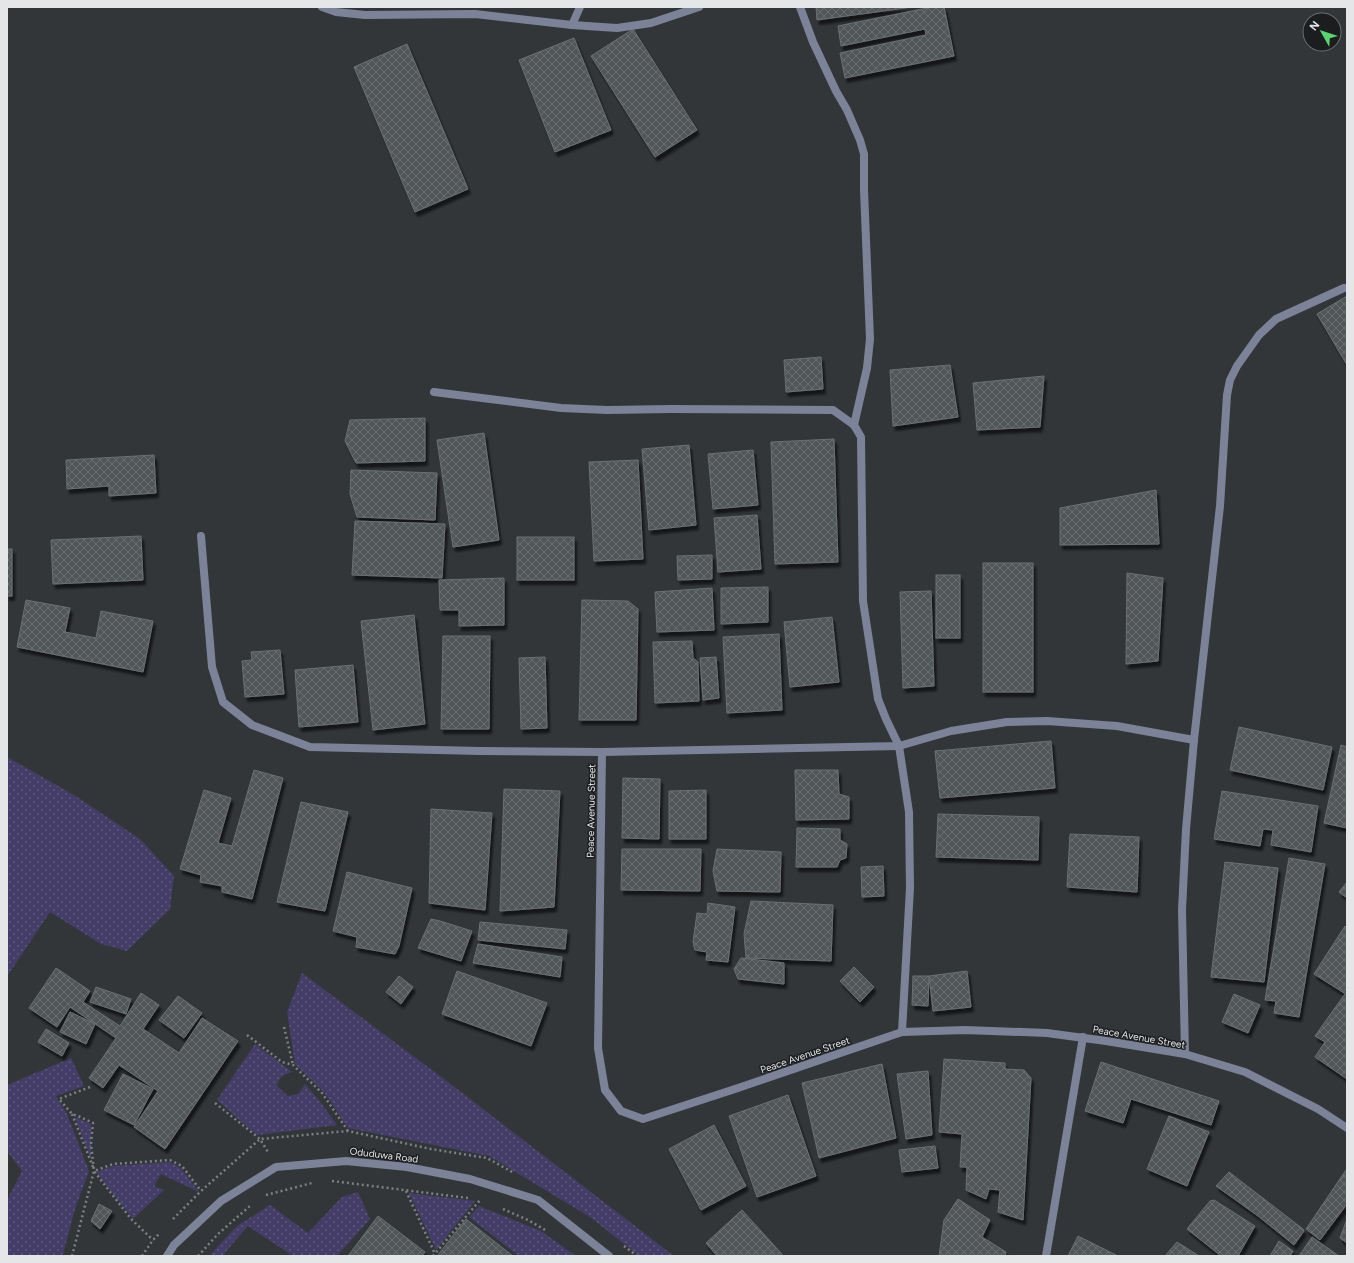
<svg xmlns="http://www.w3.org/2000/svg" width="1354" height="1263" font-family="Figtree,sans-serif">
<defs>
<pattern id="grass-dots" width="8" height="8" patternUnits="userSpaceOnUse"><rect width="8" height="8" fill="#443d67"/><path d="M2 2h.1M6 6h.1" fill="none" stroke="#5f597d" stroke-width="1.8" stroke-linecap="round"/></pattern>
<pattern id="building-cross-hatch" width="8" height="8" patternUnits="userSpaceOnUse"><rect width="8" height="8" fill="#515659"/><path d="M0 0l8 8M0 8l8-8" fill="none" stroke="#6a6e71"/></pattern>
<filter id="shadow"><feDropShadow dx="2.5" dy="4.5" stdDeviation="1" flood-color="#0009"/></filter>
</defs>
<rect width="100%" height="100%" fill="#323639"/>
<g fill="url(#grass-dots)">
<path d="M7,757L74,795L140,839L174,876L170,909L127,951L101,944L50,912L8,975L7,983Z"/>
<path d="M302,973L448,1082L674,1256H639L590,1217L489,1156L348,1128L324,1092L295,1064L287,1012Z"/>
<path d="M255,1044L292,1072C283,1075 279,1077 277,1086L288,1096L298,1094L305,1084L318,1099L337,1125L257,1135L217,1100Z"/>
<path d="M71,1058L84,1086L56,1096L67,1114L89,1171L75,1209L63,1254L61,1256H7V1200L22,1171L7,1151V1085Z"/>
<path d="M75,1117L91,1124V1159Z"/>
<path d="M169,1162L181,1168L199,1192L161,1174L154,1186L164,1190L133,1219L96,1172L113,1166Z"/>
<path d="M358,1192L370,1219L337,1256H293L248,1226L222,1256H209L237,1226L270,1205L308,1233L342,1197Z"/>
<path d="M409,1193L475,1201L436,1250Z"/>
<path d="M479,1206L541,1231L576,1256H519L469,1217Z"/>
</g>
<g fill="url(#building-cross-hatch)" stroke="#6b7073" filter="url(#shadow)">
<path d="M816,7H913L817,20Z"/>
<path d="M932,7H944L954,56L845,78L840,53L926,35L925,29L841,46L838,26Z"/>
<path d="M633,29L697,130L655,157L591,56Z"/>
<path d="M574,38L611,130L555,152L519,60Z"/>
<path d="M407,44L468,189L415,212L354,67Z"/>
<path d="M1347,296V365L1317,314Z"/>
<path d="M821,357L823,389L786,392L784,360Z"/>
<path d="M950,365L958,417L893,426L890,370Z"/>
<path d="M1044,376L1040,427L977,430L973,383Z"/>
<path d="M425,418V461L356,463L345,441L350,420Z"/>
<path d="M484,433L499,540L453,547L437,440Z"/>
<path d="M834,439L838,562L775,564L771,442Z"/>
<path d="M689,445L696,525L649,530L642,449Z"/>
<path d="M753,450L758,505L713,509L708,454Z"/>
<path d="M154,455L156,493L109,496V486L67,489L66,460Z"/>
<path d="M638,460L643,559L594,561L589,462Z"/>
<path d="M351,470L437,473L435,520L357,517L350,494Z"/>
<path d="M1156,490L1159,544L1060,545V508Z"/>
<path d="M757,515L761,569L718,572L714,518Z"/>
<path d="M355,521L445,524L442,578L352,575Z"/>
<path d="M141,536L143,580L53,584L51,540Z"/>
<rect x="517" y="537" width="57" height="43"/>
<rect x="7" y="549" width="5" height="47"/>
<path d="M712,555V579L678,580L677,556Z"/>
<rect x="983" y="563" width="50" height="129"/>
<path d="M1127,573L1163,578L1158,661L1126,664Z"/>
<rect x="936" y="575" width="24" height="63"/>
<path d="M504,578V625L459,626V610H440L439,580Z"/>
<path d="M768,587V622L721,624V588Z"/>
<path d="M712,588L714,630L657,632L655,592Z"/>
<path d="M931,591L934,686L903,688L900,592Z"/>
<path d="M26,600L70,608L65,632L96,638L101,611L153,621L143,672L17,647Z"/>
<path d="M582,600L628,601L638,609L636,720H579Z"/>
<path d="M414,615L425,724L373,730L361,621Z"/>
<path d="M832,617L839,682L790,687L784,622Z"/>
<path d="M779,634L782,710L727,713L723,637Z"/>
<path d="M443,636H490L489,729H441Z"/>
<path d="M692,641L693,658L698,662L699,701L655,703L653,642Z"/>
<path d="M280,650L284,694L245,697L242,661L252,660L251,652Z"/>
<path d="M545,657L547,728L521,729L519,658Z"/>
<path d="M716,657L719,698L703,700L700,658Z"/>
<path d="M353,665L358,722L299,727L295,670Z"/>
<path d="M1239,727L1332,747L1323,790L1230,770Z"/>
<path d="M1051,741L1055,788L940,798L935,751Z"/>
<path d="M1341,745L1347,747V828L1324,823Z"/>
<path d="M254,770L283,778L252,899L222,892V886L200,882L201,875L180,869L204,790L231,798L218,843L232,846Z"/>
<path d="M795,770H838L839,794L849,797V819L796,820Z"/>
<path d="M623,778L660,779L659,839L622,838Z"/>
<path d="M504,789L560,791L554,907L500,911Z"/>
<path d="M706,790V839H669V791Z"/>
<path d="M1222,791L1318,806L1311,852L1271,845L1273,830L1263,829L1260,846L1214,839Z"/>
<path d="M301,802L348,812L325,911L277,902Z"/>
<path d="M431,809L492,813L485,910L429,903Z"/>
<path d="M938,814L1039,817L1038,860L936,857Z"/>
<path d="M797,828L840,829V840L847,844L846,858L840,860L837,867H796Z"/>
<path d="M1070,834L1139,837L1137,892L1067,887Z"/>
<path d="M622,849H701L700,891L621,890Z"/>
<path d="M717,849L781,852L780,892L717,891L713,871Z"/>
<path d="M1289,858L1325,864L1299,1017L1274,1013L1276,1001L1265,1000Z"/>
<path d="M1225,862L1278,868L1264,982L1211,977Z"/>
<path d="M883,866L884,896L862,897L861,867Z"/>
<path d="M347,872L412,888L399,946L395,954L356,947L357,937L333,931Z"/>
<path d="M1347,882V898L1339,892Z"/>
<path d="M751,901L833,905L831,961L746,958L744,934Z"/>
<path d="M708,903L735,907L728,962L706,960L707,952L695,950L693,942L697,913L707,914Z"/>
<path d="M431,919L440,921L472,931L461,961L418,948Z"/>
<path d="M480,922L567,930L565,949L478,940Z"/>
<path d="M1345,926L1347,928V987L1344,993L1314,974Z"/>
<path d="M478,944L562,957L560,977L473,963Z"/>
<path d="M741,958L784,963V984L738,979L734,969Z"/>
<path d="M854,967L874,987L860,1002L840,981Z"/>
<path d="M56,968L90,991L83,1002L120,1026L141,993L159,1005L143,1029L179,1053L202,1018L238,1041L165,1149L134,1127L158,1091L119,1065L103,1088L89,1078L116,1038L70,1007L57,1027L29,1008Z"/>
<path d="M457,971L547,1003L531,1046L442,1014Z"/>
<path d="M967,971L971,1007L933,1011L929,976Z"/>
<path d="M399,976L413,987L401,1004L386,992Z"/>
<path d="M913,976H929L928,1006L912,1005Z"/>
<path d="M96,987L131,999L126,1014L90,1002Z"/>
<path d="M1347,991V1079L1315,1057L1325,1042L1315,1036Z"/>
<path d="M1234,994L1260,1005L1248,1033L1222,1022Z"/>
<path d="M178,996L202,1013L184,1038L159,1020Z"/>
<path d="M70,1012L95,1024L86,1044L60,1032Z"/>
<path d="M46,1029L69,1043L62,1056L38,1042Z"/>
<path d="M944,1059L1005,1063V1069L1024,1070L1031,1078L1023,1220L998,1212L1000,1190L989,1189L986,1199L966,1190L967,1167H960L962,1134L939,1132Z"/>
<path d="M1101,1062L1219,1101L1211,1125L1131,1099L1123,1123L1085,1111Z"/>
<path d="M882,1064L896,1138L819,1158L802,1083Z"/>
<path d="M928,1071L932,1135L906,1139L897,1074Z"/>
<path d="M123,1074L153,1089L134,1125L104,1110Z"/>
<path d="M788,1095L816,1176L757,1197L729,1116Z"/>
<path d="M1169,1116L1209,1132L1187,1186L1147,1169Z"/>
<path d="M714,1125L746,1186L701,1210L669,1149Z"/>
<path d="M935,1146L938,1168L902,1172L899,1150Z"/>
<path d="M1346,1170L1347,1171V1204L1320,1240L1306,1229Z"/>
<path d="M1229,1172L1303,1229L1304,1231L1294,1245L1258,1216L1216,1186Z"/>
<path d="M958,1199L990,1220L982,1237L1006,1252L1005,1256H939L944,1220Z"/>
<path d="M1214,1200L1255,1226L1238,1256H1221L1187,1229L1210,1201Z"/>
<path d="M99,1204L112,1211L100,1229L91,1221Z"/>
<path d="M742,1210L781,1253L783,1256H717L706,1243Z"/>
<path d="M378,1216L425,1252L422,1256H348Z"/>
<path d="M466,1219L513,1256H439L438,1255Z"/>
<path d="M1347,1219V1243L1340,1238Z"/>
<path d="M1078,1236L1118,1256H1068Z"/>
<path d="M1312,1237L1339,1256H1299Z"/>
<path d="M1279,1241L1293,1251L1290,1256H1270Z"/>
<path d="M1177,1242L1199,1256H1165Z"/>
</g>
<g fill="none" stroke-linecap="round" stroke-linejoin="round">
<g stroke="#7d8183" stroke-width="2.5" stroke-dasharray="2 3" stroke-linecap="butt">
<path d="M284,1027L293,1065"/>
<path d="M247,1035L282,1062L293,1065L322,1093L348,1131"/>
<path d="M90,1087L59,1099L72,1114L78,1116L93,1123L91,1144L94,1171L131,1219L153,1240"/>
<path d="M215,1103L260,1139L268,1152"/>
<path d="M72,1114L93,1167"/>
<path d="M332,1181L468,1198"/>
<path d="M406,1191L435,1254"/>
<path d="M266,1195L312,1183"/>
<path d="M503,1209L528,1220L547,1231"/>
<path d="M173,1219L201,1191L260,1139L348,1131L431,1149L487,1158L514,1173"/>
<path d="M624,1246L637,1256"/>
<path d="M72,1256L94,1171L113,1164L170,1160L182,1166L201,1191"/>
<path d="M142,1256L153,1240L160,1233"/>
<path d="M198,1256L218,1234L251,1205"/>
<path d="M433,1256L480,1200"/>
</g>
<g stroke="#7c8398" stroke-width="8">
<path d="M322,7L336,12L365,15L475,14L572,25L580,7"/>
<path d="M800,7L813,42L836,91L847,110L860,140L864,154V190L870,339L867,368L854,425"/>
<path d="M572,25L617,28L651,23L699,7"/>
<path d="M434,392L561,408L607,410L671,409L833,410L854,425L861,437L863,601L878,699L886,719L899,746L909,812L910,888L902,1032"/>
<path d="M201,536L212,667L223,702L252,725L310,747L480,751L602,752L899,746L951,731L1007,722L1047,721L1117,726L1194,740"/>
<path d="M602,752L598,1048L605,1090L621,1111L643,1119L735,1089L902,1032L965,1030L1047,1033L1106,1041L1185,1054L1245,1072L1318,1109L1347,1128"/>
<path d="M1185,1054L1182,910L1186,829L1194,740L1220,506L1227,395L1230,380L1237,366L1259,335L1276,319L1344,288"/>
<path d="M167,1256L174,1245L221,1201L276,1167L346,1161L407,1167L470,1179L538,1200L609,1256"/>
<path d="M1046,1256L1083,1037"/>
</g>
</g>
<g text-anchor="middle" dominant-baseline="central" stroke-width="3" stroke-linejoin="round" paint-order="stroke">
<g font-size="10" fill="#e4e6e8" stroke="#1c1d1f">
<text transform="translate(591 811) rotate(-89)">Peace Avenue Street</text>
<text transform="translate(1139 1037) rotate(10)">Peace Avenue Street</text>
<text transform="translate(805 1055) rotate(-19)">Peace Avenue Street</text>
<text transform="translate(384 1155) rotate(7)">Oduduwa Road</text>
</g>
</g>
<rect width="1354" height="1263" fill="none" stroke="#e4e6e8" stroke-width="16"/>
<g transform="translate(1322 32) rotate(309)"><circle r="19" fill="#1c1d1f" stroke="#6c6d6f"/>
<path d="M0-3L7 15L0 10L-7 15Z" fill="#58d56f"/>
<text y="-6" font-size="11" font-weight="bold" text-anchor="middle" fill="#e4e6e8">N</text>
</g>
</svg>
